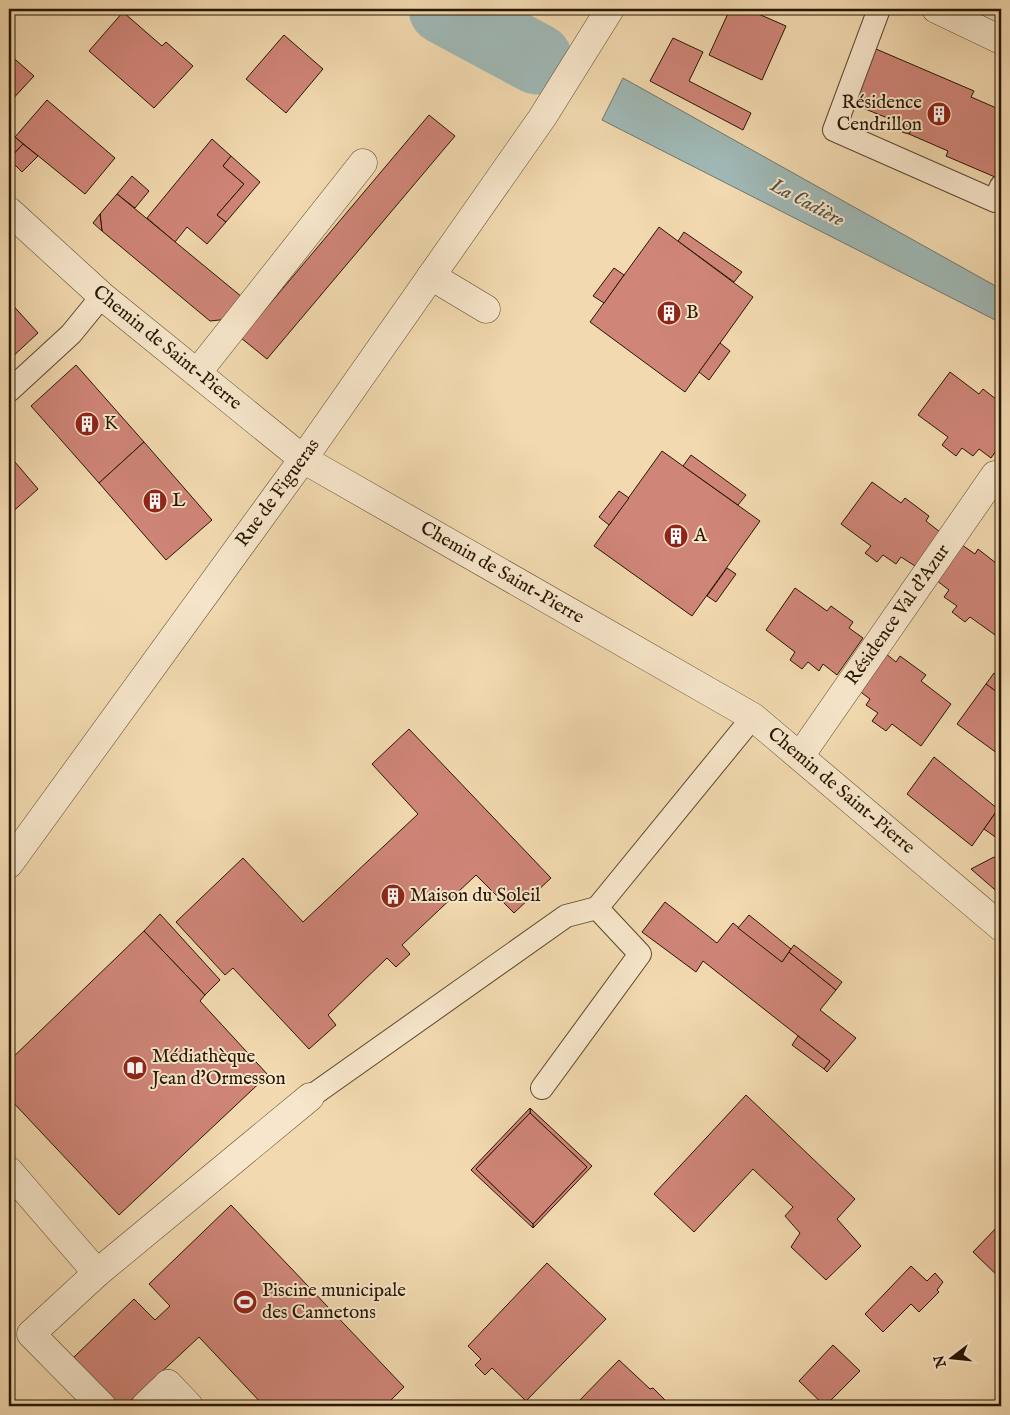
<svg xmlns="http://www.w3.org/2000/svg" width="1010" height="1415" font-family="'IM FELL English',serif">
<rect width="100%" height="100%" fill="#f2d9af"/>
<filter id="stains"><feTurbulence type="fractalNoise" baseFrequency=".004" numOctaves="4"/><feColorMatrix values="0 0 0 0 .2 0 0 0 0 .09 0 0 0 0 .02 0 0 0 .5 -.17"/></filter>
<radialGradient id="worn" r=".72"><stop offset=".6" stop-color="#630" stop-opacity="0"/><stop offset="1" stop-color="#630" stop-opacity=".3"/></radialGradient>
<path fill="#9fb8b5" stroke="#6f776d" d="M623,78L1001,289V323L602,120Z"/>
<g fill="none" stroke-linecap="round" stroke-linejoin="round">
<path stroke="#9fb8b5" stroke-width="71" d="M444,9L537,59"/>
</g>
<g fill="#cf8578" stroke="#271601">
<path d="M730,9H747L786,26L762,80L709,55Z"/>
<path d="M123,12L162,46L166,42L193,66L154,108L89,51Z"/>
<path d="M284,35L323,69L286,113L246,79Z"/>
<path d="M673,38L703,52L689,81L751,113L743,130L650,81Z"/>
<path d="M876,49L974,91L971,97L1001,110V163L995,177L946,156L948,151L909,134L912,128L853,104Z"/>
<path d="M9,54L34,76L9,103Z"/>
<path d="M47,100L115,158L85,194L15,137Z"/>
<path d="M429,115L455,136L267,359L241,338Z"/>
<path d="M904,125L912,128L909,134L902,132Z"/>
<path d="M15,137L23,144L9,159V144Z"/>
<path d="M212,139L231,156L223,166L244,184L217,215L226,222L207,244L187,227L175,242L147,218Z"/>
<path d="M23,144L38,156L22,172L9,159Z"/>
<path d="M231,156L260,182L226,222L217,215L244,184L223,166Z"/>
<path d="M132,176L149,191L135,208L117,194Z"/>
<path d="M117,194L242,297L229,319L210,321L102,231L100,214Z"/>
<path d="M100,214L102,231L93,223Z"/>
<path d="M659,227L753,297L685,392L590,322Z"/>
<path d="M684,232L742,272L734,282L678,241Z"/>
<path d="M614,268L624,275L604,303L593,296Z"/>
<path d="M9,301L38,333L9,360Z"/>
<path d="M720,343L730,351L709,380L699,372Z"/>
<path d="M76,365L144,442L99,483L31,406Z"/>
<path d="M950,372L979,394L983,389L1001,403V444L991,458L979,449L973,456L962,448L956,456L942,445L948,437L918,415Z"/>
<path d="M144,442L212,520L166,560L99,483Z"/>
<path d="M662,451L760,521L692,616L594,546Z"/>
<path d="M9,455L38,489L9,515Z"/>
<path d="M691,455L746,495L738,505L683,466Z"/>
<path d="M872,482L901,503L905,498L929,516L926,521L940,532L915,566L901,557L896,564L883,555L877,562L865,553L871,546L841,524Z"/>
<path d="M619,491L629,498L609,525L599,517Z"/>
<path d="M962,545L975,554L978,549L1001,567L1000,574L1001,575V633L998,637L970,617L965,622L952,612L957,606L944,597L949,590L936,580Z"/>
<path d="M727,568L736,574L716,602L707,596Z"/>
<path d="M795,588L827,611L831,606L853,622L849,628L863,638L837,675L823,664L819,671L808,662L802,669L790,660L795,652L766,630Z"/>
<path d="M885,653L896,662L900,656L926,675L921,681L951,704L921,746L892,724L886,731L872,721L878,713L866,705L870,699L858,690Z"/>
<path d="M994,673L1001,678V695L986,684Z"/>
<path d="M986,684L1001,695V756L957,724Z"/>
<path d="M409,729L551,878L514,913L476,875L402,945L410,954L396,967L387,958L328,1015L336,1025L309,1049L233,968L225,975L176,922L243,858L303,922L418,814L372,764Z"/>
<path d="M934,757L998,809L972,846L907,794Z"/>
<path d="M1001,805V841L984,829Z"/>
<path d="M994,857L1001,862V895L971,869Z"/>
<path d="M665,902L717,943L733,923L782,962L789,952L836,990L820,1010L856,1038L827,1072L824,1069L830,1061L703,961L696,972L642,932Z"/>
<path d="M160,914L220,980L205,995L144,931Z"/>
<path d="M749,915L791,949L782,962L738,928Z"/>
<path d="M144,931L205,995L200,1001L268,1075L119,1215L9,1098V1061Z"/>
<path d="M794,945L842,982L836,990L789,952Z"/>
<path d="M798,1036L830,1061L824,1069L792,1045Z"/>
<path d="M746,1095L855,1199L837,1219L861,1246L826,1280L791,1247L800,1233L785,1216L793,1207L753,1169L694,1232L654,1194Z"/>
<path d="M530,1108L592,1166L533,1228V1224L587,1167L530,1113Z"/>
<path d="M530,1108V1113L476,1169L533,1224V1228L471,1170Z"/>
<path d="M530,1113L587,1167L533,1224L476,1169Z"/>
<path d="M231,1205L404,1387L385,1406H264L199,1337L125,1406H119L73,1358L134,1299L155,1320L170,1306L149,1284Z"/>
<path d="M1000,1224L1001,1225V1279L973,1252Z"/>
<path d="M547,1263L606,1319L526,1401L492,1368L485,1375L475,1365L481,1359L468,1346Z"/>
<path d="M911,1266L927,1281L935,1273L943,1282L937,1290L939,1292L919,1312L911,1304L883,1332L865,1314Z"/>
<path d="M833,1345L860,1371L825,1406L799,1381Z"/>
<path d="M619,1360L650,1389L653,1388L671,1406H578L576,1404Z"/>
</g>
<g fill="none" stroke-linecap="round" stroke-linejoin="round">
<defs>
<g id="service">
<path d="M879,9L834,130L995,201L1001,186"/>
<path d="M9,391L71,334L102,296"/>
<path d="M542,1088L640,954L597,908L753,717"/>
<path d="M310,1097L566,916L597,908"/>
</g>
<g id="pedestrian">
<path d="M9,1171L97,1273L31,1334L102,1406"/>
<path d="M97,1273L310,1097"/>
<path d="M145,1406L168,1384"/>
</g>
<g id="minor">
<path d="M9,211L102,296L303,459L753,717L1001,927"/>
<path d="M431,276L486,309"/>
<path d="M197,373L363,163"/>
<path d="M800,756L995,475"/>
<path d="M9,864L303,459L542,118L610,9"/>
<path d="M168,1384L189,1406"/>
</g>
<path id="secondary" d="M936,9L1001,40"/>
</defs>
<use href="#service" stroke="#5a472c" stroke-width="24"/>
<use href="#pedestrian" stroke="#5a472c" stroke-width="29"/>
<use href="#minor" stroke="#5a472c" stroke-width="29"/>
<use href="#secondary" stroke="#271601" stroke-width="29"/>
<use href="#service" stroke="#f7e6cb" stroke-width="22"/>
<use href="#pedestrian" stroke="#f7e6cb" stroke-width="28"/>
<use href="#minor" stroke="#f7e6cb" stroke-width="28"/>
<use href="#secondary" stroke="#f7e6cb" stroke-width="28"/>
</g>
<defs>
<symbol id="building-disc" viewBox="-11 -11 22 22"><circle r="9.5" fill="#8f2418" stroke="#f7e6cb"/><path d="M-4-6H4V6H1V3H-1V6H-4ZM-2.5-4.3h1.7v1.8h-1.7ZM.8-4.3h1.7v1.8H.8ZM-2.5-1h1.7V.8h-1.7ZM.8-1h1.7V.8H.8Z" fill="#fff"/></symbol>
<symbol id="library-disc" viewBox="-11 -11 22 22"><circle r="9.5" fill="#8f2418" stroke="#f7e6cb"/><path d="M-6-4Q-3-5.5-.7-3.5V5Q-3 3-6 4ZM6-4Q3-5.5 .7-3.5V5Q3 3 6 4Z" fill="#fff"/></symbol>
<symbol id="stadium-disc" viewBox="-11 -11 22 22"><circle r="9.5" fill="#8f2418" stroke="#f7e6cb"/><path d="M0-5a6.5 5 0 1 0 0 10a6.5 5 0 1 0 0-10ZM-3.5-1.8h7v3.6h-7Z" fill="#fff"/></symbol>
</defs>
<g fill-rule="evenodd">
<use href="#building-disc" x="925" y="100" width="28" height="28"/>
<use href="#building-disc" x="655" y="299" width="28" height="28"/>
<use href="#building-disc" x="73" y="410" width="28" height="28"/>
<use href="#building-disc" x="141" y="487" width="28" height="28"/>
<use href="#building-disc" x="662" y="522" width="28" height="28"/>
<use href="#building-disc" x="379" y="882" width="28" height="28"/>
<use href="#library-disc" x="121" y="1054" width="28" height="28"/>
<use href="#stadium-disc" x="231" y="1288" width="28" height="28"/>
</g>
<g text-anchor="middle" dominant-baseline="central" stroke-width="4" stroke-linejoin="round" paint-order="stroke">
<g font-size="19" fill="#271601" stroke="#f7e6cb" text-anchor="start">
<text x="922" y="103" text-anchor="end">Résidence<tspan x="922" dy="22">Cendrillon</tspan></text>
<text x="686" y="313">B</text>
<text x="104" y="424">K</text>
<text x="172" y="501">L</text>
<text x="694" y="536">A</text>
<text x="410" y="896">Maison du Soleil</text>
<text x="152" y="1057">Médiathèque<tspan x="152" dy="22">Jean d'Ormesson</tspan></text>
<text x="262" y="1291">Piscine municipale<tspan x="262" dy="22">des Cannetons</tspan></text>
</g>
<g font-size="19" fill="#271601" stroke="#f7e6cb">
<text transform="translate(167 348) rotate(39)">Chemin de Saint-Pierre</text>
<text transform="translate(278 493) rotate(-54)">Rue de Figueras</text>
<text transform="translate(502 573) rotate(30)">Chemin de Saint-Pierre</text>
<text transform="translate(898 615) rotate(-55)">Résidence Val d'Azur</text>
<text transform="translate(841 791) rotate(40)">Chemin de Saint-Pierre</text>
</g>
<g font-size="20" font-style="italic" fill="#514f40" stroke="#f7e6cb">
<text transform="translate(807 203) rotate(28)">La Cadière</text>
</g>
</g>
<rect width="1010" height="1415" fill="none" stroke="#f2d9af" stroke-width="30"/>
<rect x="10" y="10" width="990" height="1395" fill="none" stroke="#271601" stroke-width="2.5"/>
<rect x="15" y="15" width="980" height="1385" fill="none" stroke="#271601"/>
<g transform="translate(952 1358) rotate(254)" stroke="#f7e6cb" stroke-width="4" paint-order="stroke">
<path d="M0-4L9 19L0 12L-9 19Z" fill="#271601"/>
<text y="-8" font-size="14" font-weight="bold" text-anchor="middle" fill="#271601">N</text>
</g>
<rect width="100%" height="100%" filter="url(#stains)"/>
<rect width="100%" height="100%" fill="url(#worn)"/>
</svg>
